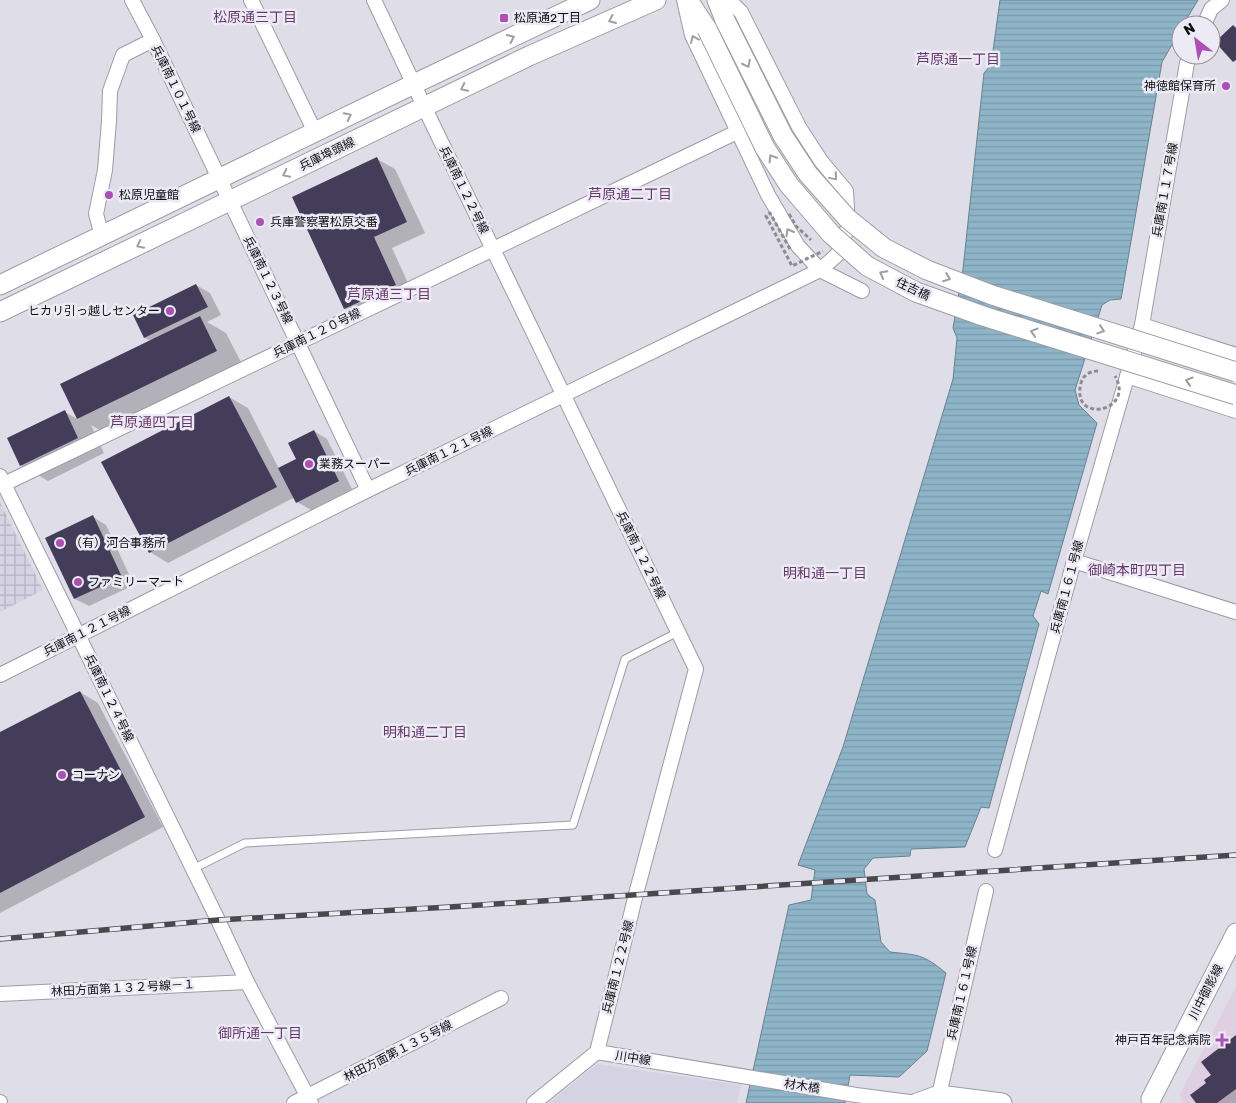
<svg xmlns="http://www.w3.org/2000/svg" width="1236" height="1103" font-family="Rubik,'Noto Sans JP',sans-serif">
<defs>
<pattern id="industrial-grid" width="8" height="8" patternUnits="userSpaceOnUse" patternTransform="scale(1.25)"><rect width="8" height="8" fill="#d5d2e4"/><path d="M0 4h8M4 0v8" fill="none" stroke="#b6b3c2"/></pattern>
<pattern id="water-rules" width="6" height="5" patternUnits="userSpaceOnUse" patternTransform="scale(1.25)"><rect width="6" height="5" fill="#8eb4c8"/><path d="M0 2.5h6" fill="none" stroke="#799aab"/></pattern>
</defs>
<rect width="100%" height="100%" fill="#dfdde7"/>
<path fill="#d5d2e4" d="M597,1064L741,1085L737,1103H549Z"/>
<path fill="url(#industrial-grid)" d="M0,502L43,590L0,612Z"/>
<path fill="#decfe3" d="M1236,987V1103H1183L1180,1094Z"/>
<path fill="url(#water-rules)" stroke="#678290" d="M1000,0H1198L1183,25H1181V29L1162,62L1121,299L1110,300L1102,305L1075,390L1079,405L1097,423L1048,594L1041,591L1033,616L1039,624L989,808L981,807L965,847L911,849L910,856L873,858L864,869L867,894L875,900L881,942L890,952C918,955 923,954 946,973L927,1051L899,1077L850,1075L845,1103H746L789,905L811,900L815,870L798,865L843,747L953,379L957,338L953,328L963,269L984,73L991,65Z"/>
<g fill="#0003">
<path d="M377,159L395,169L425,233L392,248L414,296L364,319L345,309L294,197Z"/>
<path d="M196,285L210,293L221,315L207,322L226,333L243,366L105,433L91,425L104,453L48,481L21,465L65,412L79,420L62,384L151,341L145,338L134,316Z"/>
<path d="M229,397L248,408L279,469L297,460L314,431L327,439L352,489L311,510L297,502L295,497L168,563L150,552Z"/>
<path d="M93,517L106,525L134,585L89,606L75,599Z"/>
<path d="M80,692L98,703L163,827L0,913V734Z"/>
<path d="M1236,1037V1103H1197L1212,1075Z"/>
</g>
<g fill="#433d5a">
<path d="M1233,25L1236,28V60L1233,62L1215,42Z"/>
<path d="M377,157L407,222L374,237L396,285L344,309L292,197Z"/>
<path d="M196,284L208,307L144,338L133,315Z"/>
<path d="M200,316L217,351L77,419L60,384Z"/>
<path d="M229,396L277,487L149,553L101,462Z"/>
<path d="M65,410L78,438L20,466L7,438Z"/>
<path d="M314,430L339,481L296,503L278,468L296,459L288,443Z"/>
<path d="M93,515L122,577L74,599L45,538Z"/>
<path d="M80,691L145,817L0,893V732Z"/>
<path d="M1236,1035V1089L1217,1103H1196L1190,1095L1206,1083L1204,1080L1211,1075L1201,1062Z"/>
</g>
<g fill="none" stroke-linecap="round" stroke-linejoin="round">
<defs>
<path id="lane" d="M193,869L245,843L573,825L625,659L678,632"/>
<g id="street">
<path d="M132,0L153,40L368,490"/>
<path d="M251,0L315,132"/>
<path d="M374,0L431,121L696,669L636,894L597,1052"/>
<path d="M684,0L692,35L768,195L798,246L820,270L862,291"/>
<path d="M1204,25L1211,9L1222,0"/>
<path d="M102,236L96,214L105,170L109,121L110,91L123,55L153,40"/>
<path d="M1142,325L1236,355"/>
<path d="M1127,376L1236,411"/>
<path d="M0,476L218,920L247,982L311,1103"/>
<path d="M4,484L739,131"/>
<path d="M1074,561L1236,612"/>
<path d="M0,675L368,490L820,270L837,255L848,227L846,191L821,161L799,127L741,12L729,0"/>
<path d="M995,850L1074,561L1142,325L1187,63L1190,55"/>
<path d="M0,994L247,982"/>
<path d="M939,1095L986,891"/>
<path d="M0,1102V1103"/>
<path d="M294,1103L501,998"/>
<path d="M534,1103L597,1052L856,1095L917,1103"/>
</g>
<g id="secondary">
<path d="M688,0L707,29"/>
<path d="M717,0L725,20"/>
<path d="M0,285L414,84L590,0"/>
<path d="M0,312L529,56L656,0"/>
<path d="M1151,1099L1236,933"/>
<path d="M917,1103L939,1095L1002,1103"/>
</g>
</defs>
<use href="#lane" stroke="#9d9ba4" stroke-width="9"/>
<use href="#street" stroke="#9d9ba4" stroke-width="16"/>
<use href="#secondary" stroke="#9d9ba4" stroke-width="21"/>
<use href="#lane" stroke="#fff" stroke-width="7"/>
<use href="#street" stroke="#fff" stroke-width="14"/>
<use href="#secondary" stroke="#fff" stroke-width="19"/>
<defs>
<path id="rail" d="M0,939L218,920L450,907L1236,855"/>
</defs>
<use href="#rail" stroke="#48484d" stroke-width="5.5"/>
<use href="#rail" stroke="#ecebf5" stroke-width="4" stroke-dasharray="11" stroke-linecap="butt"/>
<defs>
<g id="secondary-bridge">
<path d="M725,20L783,136L808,174L848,219L884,248L927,270L992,295L1236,372"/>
<path d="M707,29L765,148L789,185L831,234L867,266L916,292L983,316L1236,395"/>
</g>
</defs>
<use href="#secondary-bridge" stroke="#9d9ba4" stroke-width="21" stroke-linecap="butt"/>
<g stroke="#8d8b93" stroke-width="3" stroke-dasharray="4 2.5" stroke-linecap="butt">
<path d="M789,214L796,226L811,240"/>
<path d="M790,249L770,213L766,216L792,266L823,251"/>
<path d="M1098,371C1090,371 1083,375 1081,383C1070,425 1136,412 1115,376"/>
</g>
<use href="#secondary-bridge" stroke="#fff" stroke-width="19"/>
</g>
<defs><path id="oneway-chevron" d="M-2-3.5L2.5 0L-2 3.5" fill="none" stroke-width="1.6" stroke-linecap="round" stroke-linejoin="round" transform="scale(1.25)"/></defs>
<g stroke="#9e9e9f">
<use href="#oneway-chevron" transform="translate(612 20) rotate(156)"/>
<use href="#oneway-chevron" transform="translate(511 38) rotate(-25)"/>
<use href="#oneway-chevron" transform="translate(694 39) rotate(-113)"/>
<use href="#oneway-chevron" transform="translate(747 64) rotate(63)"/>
<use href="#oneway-chevron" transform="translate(464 88) rotate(154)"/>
<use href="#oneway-chevron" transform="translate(348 116) rotate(-26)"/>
<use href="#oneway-chevron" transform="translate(772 158) rotate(-122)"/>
<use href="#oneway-chevron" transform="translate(286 174) rotate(154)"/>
<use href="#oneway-chevron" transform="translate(834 177) rotate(50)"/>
<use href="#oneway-chevron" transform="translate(789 232) rotate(-120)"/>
<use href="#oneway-chevron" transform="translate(140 245) rotate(154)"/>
<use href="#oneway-chevron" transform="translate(883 274) rotate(-152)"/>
<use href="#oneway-chevron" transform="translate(947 278) rotate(21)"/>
<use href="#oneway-chevron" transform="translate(1101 330) rotate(18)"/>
<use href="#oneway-chevron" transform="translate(1034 332) rotate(-163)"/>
<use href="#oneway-chevron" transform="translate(1189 381) rotate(-163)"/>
</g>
<g fill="#af4eb7" stroke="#ecebf5" stroke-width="2">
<rect x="499" y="13" width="10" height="10" rx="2.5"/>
<circle cx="1226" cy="86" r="5"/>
<circle cx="109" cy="195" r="5"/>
<circle cx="260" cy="222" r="5"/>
<circle cx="170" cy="311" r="5"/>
<circle cx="309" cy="464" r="5"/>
<circle cx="60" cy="543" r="5"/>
<circle cx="78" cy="582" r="5"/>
<circle cx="62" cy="775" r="5"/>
<path d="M1219.5 1032.5h5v5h5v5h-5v5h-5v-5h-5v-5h5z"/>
</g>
<g text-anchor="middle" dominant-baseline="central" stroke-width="5" stroke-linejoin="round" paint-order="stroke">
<g font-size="12" fill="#0c0c0f" stroke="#ecebf5" text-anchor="start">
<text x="514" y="18">松原通2丁目</text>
<text x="1216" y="86" text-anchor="end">神徳館保育所</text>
<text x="119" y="195">松原児童館</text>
<text x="270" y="222">兵庫警察署松原交番</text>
<text x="160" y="311" text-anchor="end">ヒカリ引っ越しセンター</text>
<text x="319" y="464">業務スーパー</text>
<text x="70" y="543">（有）河合事務所</text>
<text x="88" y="582">ファミリーマート</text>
<text x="72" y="775">コーナン</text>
<text x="1211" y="1040" text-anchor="end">神戸百年記念病院</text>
</g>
<g font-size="12" fill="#0c0c0f" stroke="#ecebf5">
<text transform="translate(176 89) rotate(64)">兵庫南１０１号線</text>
<text transform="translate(327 154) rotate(-26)">兵庫埠頭線</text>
<text transform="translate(464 190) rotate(64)">兵庫南１２２号線</text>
<text transform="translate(1165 190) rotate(-80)">兵庫南１１７号線</text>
<text transform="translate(268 280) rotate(64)">兵庫南１２３号線</text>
<text transform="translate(913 289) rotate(25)">住吉橋</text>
<text transform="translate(317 333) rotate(-26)">兵庫南１２０号線</text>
<text transform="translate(449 451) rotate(-26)">兵庫南１２１号線</text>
<text transform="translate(641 555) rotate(64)">兵庫南１２２号線</text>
<text transform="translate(1067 587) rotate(-75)">兵庫南１６１号線</text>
<text transform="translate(87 631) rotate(-27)">兵庫南１２１号線</text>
<text transform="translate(109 698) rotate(64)">兵庫南１２４号線</text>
<text transform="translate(618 967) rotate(-76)">兵庫南１２２号線</text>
<text transform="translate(123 988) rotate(-3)">林田方面第１３２号線－１</text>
<text transform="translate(1206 992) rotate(-63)">川中御影線</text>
<text transform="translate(962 993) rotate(-77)">兵庫南１６１号線</text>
<text transform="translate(398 1051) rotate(-27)">林田方面第１３５号線</text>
<text transform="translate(633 1058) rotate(9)">川中線</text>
<text transform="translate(802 1086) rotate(9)">材木橋</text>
</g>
<g font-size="14" fill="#67386b" stroke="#ecebf5">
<text x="255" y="17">松原通三丁目</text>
<text x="958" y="59">芦原通一丁目</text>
<text x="630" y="194">芦原通二丁目</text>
<text x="389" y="294">芦原通三丁目</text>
<text x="152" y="422">芦原通四丁目</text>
<text x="1137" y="570">御崎本町四丁目</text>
<text x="825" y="573">明和通一丁目</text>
<text x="425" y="732">明和通二丁目</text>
<text x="260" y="1033">御所通一丁目</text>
</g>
</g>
<g transform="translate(1196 40) rotate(329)"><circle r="24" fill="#ecebf5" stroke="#929299"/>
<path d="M0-4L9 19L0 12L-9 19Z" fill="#af4eb7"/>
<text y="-8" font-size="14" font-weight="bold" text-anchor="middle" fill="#0c0c0f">N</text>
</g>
</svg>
